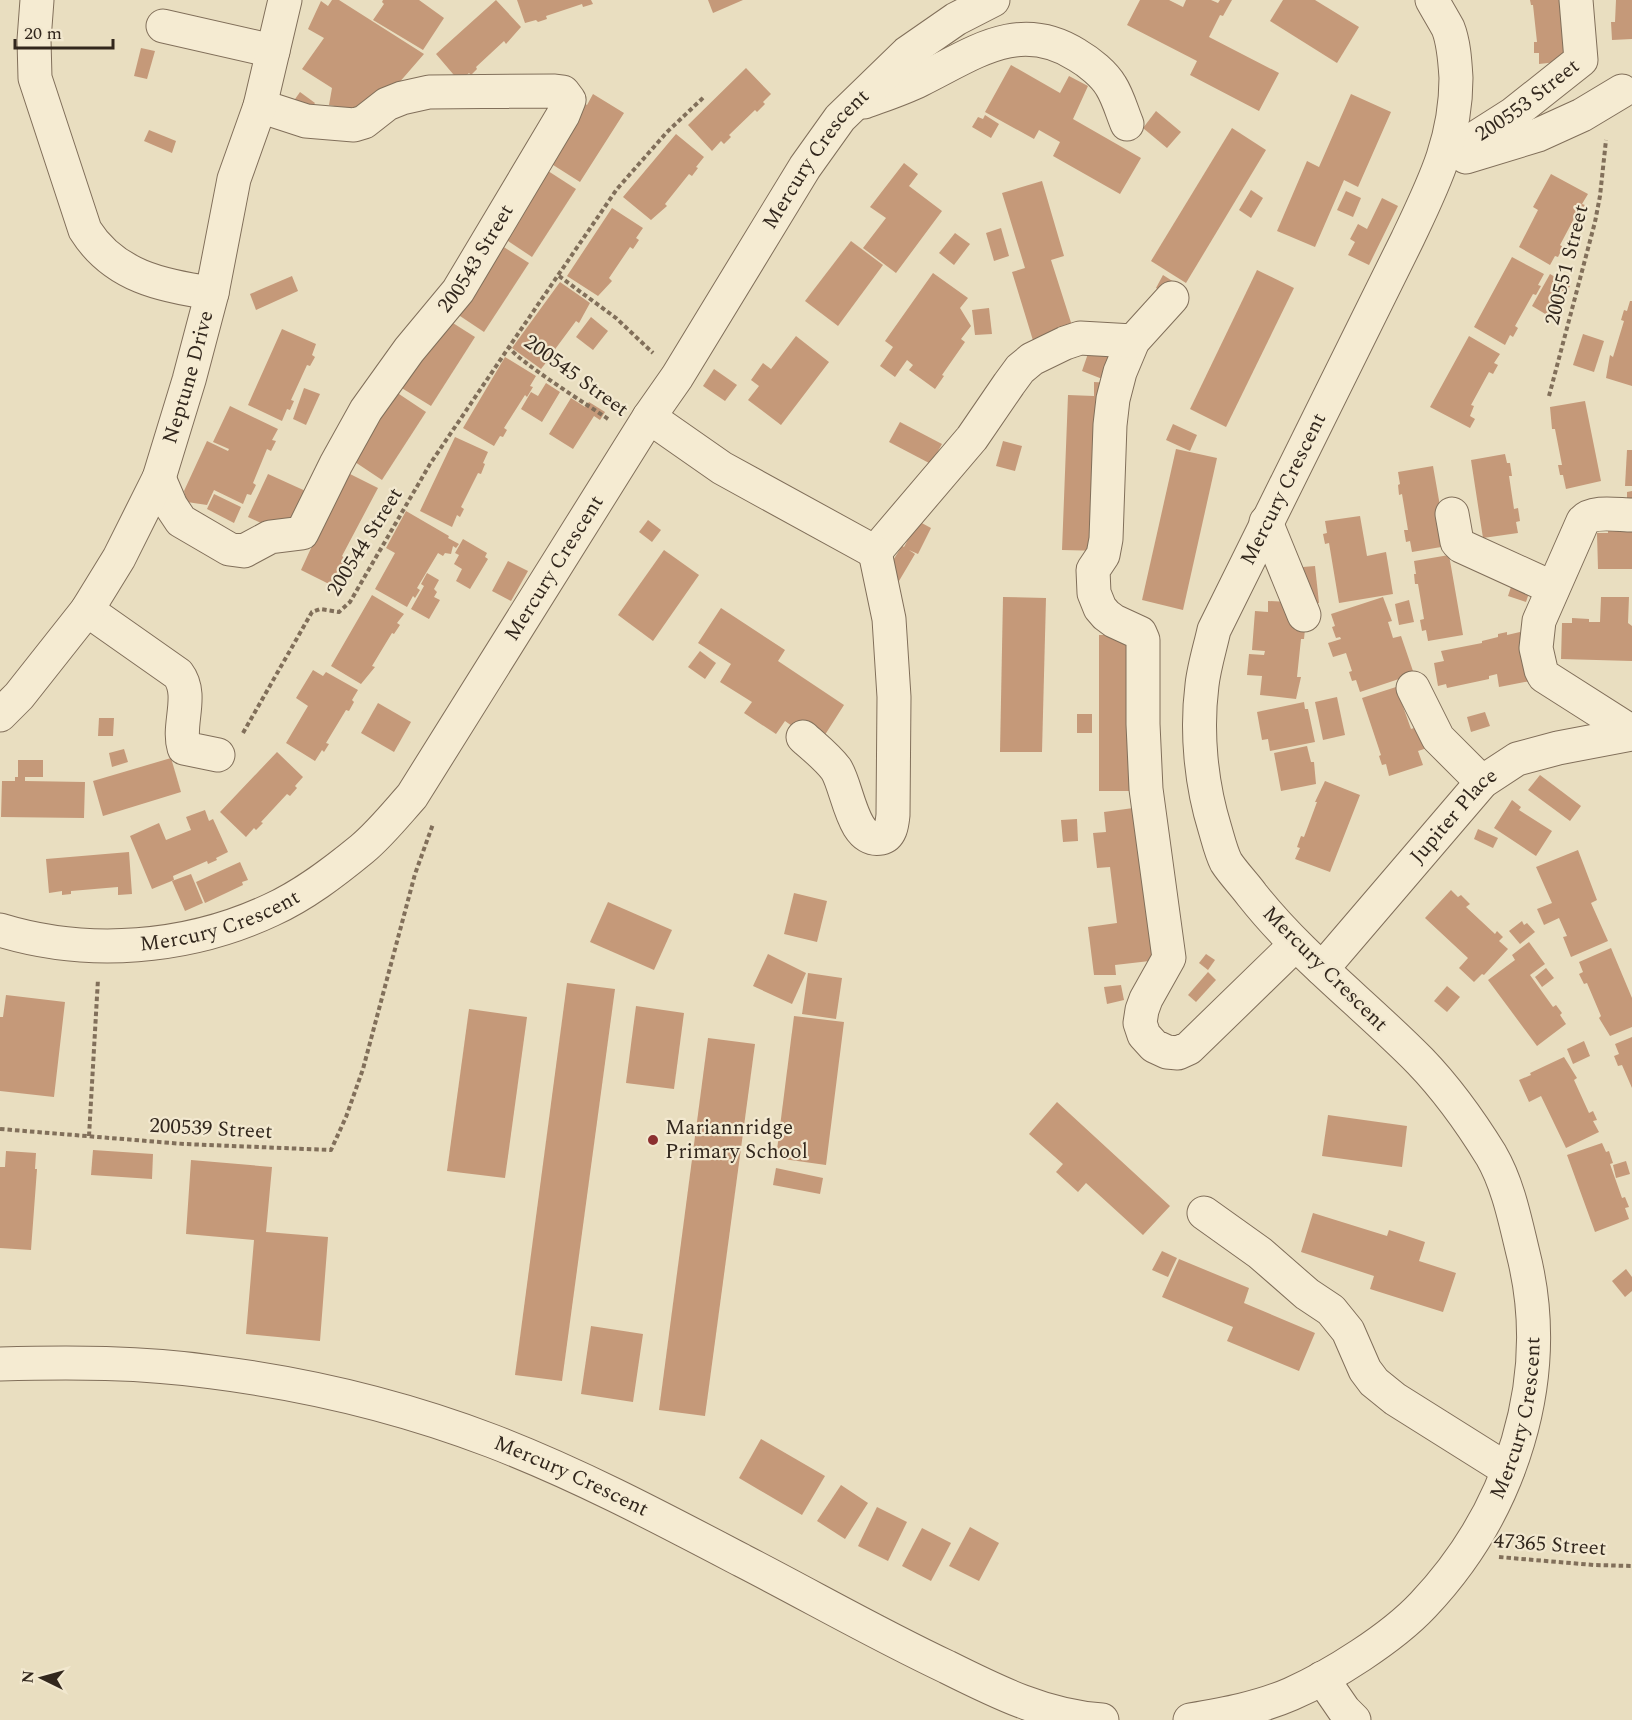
<svg xmlns="http://www.w3.org/2000/svg" width="1632" height="1720" font-family="Spectral,serif">
<rect width="100%" height="100%" fill="#e9dec0"/>
<g fill="#c59979">
<path d="M332,0H339L424,54L391,92L369,112L329,105L332,88L302,69L324,38L308,29L321,1L328,6Z"/>
<path d="M383,0H419L444,18L423,50L373,20L384,4L382,2Z"/>
<path d="M496,0L521,27L506,44L504,41L476,67L477,69L471,75L469,73L459,81L436,54Z"/>
<path d="M517,0H591L593,4L583,7L582,4L546,16L547,19L538,22L536,20L525,23Z"/>
<path d="M708,0H743L713,13Z"/>
<path d="M1140,0H1169L1183,7L1186,0H1211L1218,3L1220,0H1232L1223,16L1220,15L1209,37L1279,73L1259,111L1190,75L1197,61L1127,25Z"/>
<path d="M1283,0H1315L1359,27L1337,63L1270,21Z"/>
<path d="M1530,0H1570L1575,60L1539,64V53H1534V42H1537L1533,5H1531Z"/>
<path d="M1616,0H1632V39L1612,40L1611,22H1615Z"/>
<path d="M141,48L155,51L147,79L134,76Z"/>
<path d="M1011,65L1060,93L1069,76L1088,86L1073,119L1141,158L1120,194L1053,156L1060,142L1039,130L1034,139L985,112Z"/>
<path d="M746,68L771,94L763,102L765,104L757,112L755,110L729,135L731,137L724,144L721,141L712,151L688,125Z"/>
<path d="M300,92L315,103L309,112L293,102Z"/>
<path d="M593,94L624,113L580,182L550,163L584,103L587,105Z"/>
<path d="M1351,94L1391,112L1358,187L1344,180L1315,247L1277,231L1307,161L1319,167Z"/>
<path d="M1156,111L1181,132L1167,148L1143,128Z"/>
<path d="M985,115L999,124L991,138L972,127L978,117L983,119Z"/>
<path d="M1232,128L1266,150L1186,283L1151,261Z"/>
<path d="M149,130L176,141L172,153L144,141Z"/>
<path d="M676,134L704,157L696,167L698,168L692,176L689,174L665,204L667,206L651,220L623,197Z"/>
<path d="M904,163L918,174L909,186L942,211L896,273L863,248L886,218L870,207Z"/>
<path d="M545,169L576,189L532,257L502,237Z"/>
<path d="M1551,174L1588,194L1582,204L1585,205L1581,215L1577,213L1560,245L1563,247L1558,257L1555,256L1550,265L1519,247L1538,210L1533,207Z"/>
<path d="M1042,181L1064,256L1051,260L1075,335L1035,347L1012,272L1025,268L1002,193Z"/>
<path d="M1251,190L1263,198L1251,218L1239,210Z"/>
<path d="M1346,191L1361,198L1353,217L1337,210Z"/>
<path d="M1382,198L1398,206L1369,265L1348,255L1355,242L1350,239L1358,224L1367,229Z"/>
<path d="M612,208L643,228L636,238L639,240L633,249L630,247L609,278L612,281L598,296L567,276Z"/>
<path d="M1001,228L1009,256L994,261L986,233Z"/>
<path d="M955,233L970,244L954,265L939,253Z"/>
<path d="M851,241L883,265L838,326L805,301Z"/>
<path d="M499,244L529,263L484,332L454,312Z"/>
<path d="M1512,257L1544,274L1538,285L1541,286L1536,295L1533,294L1515,326L1518,328L1513,337L1510,335L1505,345L1474,327Z"/>
<path d="M1257,270L1294,288L1226,427L1190,409Z"/>
<path d="M933,273L968,298L960,308L971,326L961,339L965,342L942,375L944,376L935,389L909,370L913,365L907,360L895,377L880,366L893,347L885,341Z"/>
<path d="M1550,274L1570,286L1552,318L1532,306Z"/>
<path d="M1163,275L1177,284L1170,297L1156,288Z"/>
<path d="M292,276L298,291L256,310L250,294Z"/>
<path d="M560,282L590,303L579,323L576,321L553,352L556,354L550,361L548,360L541,369L512,348Z"/>
<path d="M1630,301H1632V386L1606,378L1610,355L1613,357L1624,321L1621,320L1624,310L1627,311Z"/>
<path d="M989,308L992,334L975,335L972,310Z"/>
<path d="M591,317L608,331L593,350L576,337Z"/>
<path d="M445,318L475,337L431,406L400,387Z"/>
<path d="M282,329L316,344L312,355L315,357L310,366L307,365L291,400L294,401L290,410L287,409L282,421L248,405Z"/>
<path d="M1583,334L1604,341L1594,372L1573,365Z"/>
<path d="M796,336L829,362L781,425L748,400L759,386L751,380L763,363L771,369Z"/>
<path d="M1469,336L1500,354L1494,363L1498,365L1493,374L1489,372L1471,405L1474,406L1470,416L1475,419L1470,428L1430,407Z"/>
<path d="M1092,342L1121,352L1110,382L1082,371Z"/>
<path d="M505,357L536,376L530,386L533,387L527,397L525,395L504,428L507,430L503,437L500,436L494,446L463,428Z"/>
<path d="M714,369L737,385L725,401L703,386Z"/>
<path d="M1094,382L1111,383L1105,551L1062,550L1068,395L1094,396Z"/>
<path d="M546,383L560,392L542,422L521,409L531,392L538,396Z"/>
<path d="M304,388L320,394L306,425L293,419Z"/>
<path d="M396,392L426,412L382,480L352,460Z"/>
<path d="M571,398L585,407L589,402L605,412L600,420L594,416L573,449L549,434Z"/>
<path d="M1585,401L1601,481L1566,489L1563,475H1560L1558,465H1562L1555,429H1552L1550,407Z"/>
<path d="M230,406L278,429L272,440L276,441L271,451L267,449L253,483L256,485L251,495L247,494L243,504L214,490L207,505L187,502L184,491L207,441L228,451L229,449L213,442Z"/>
<path d="M900,422L942,444L931,464L889,442Z"/>
<path d="M1173,424L1197,435L1190,451L1166,440Z"/>
<path d="M455,437L488,452L483,463L485,464L481,474L478,473L461,507L464,509L460,517L457,515L452,527L420,511Z"/>
<path d="M1003,441L1022,446L1015,471L996,466Z"/>
<path d="M1176,449L1217,458L1183,610L1142,600Z"/>
<path d="M1627,450H1632V486H1625Z"/>
<path d="M1505,454L1507,463H1510L1512,476H1509L1514,509L1518,508L1520,521L1516,522L1518,533L1483,538L1471,460Z"/>
<path d="M1433,466L1447,546L1412,552L1410,541L1406,542L1404,530H1408L1402,494L1399,495L1398,485L1400,484L1398,472Z"/>
<path d="M346,472L378,488L342,556L346,559L333,586L301,570Z"/>
<path d="M268,474L310,493L297,523L283,533L248,517Z"/>
<path d="M1632,491V510H1627V492Z"/>
<path d="M214,494L241,507L234,523L207,509Z"/>
<path d="M406,511L449,536L448,538L459,544L456,548L453,546L451,554L445,553L443,556L438,553L417,588L420,590L415,598L413,596L407,607L375,589L395,553L386,548Z"/>
<path d="M1360,516L1367,556L1386,552L1393,594L1339,603L1329,543L1325,544L1323,534L1327,533L1325,521Z"/>
<path d="M648,520L661,530L652,542L639,532Z"/>
<path d="M918,521L931,528L918,554L909,550L915,554L899,581L885,573L902,546L904,547Z"/>
<path d="M1619,528V532H1632V569H1598L1597,533H1608V529Z"/>
<path d="M463,539L487,553L485,557L488,559L470,589L456,581L462,569L454,564L459,555L455,553Z"/>
<path d="M664,550L699,575L653,641L618,615Z"/>
<path d="M1449,555L1463,635L1428,641L1426,630L1422,631L1420,620L1424,619L1418,584H1415L1414,574H1416L1414,561Z"/>
<path d="M508,561L528,571L511,601L492,591Z"/>
<path d="M1315,566L1319,603L1303,605L1294,582L1303,567Z"/>
<path d="M427,573L439,580L434,589L437,592L434,597L440,600L429,619L411,609L424,586L421,584Z"/>
<path d="M1513,581L1531,587L1526,602L1508,596Z"/>
<path d="M372,595L404,614L397,623L400,625L394,634L392,633L372,666L375,667L361,684L331,666Z"/>
<path d="M1003,597L1046,598L1042,752H1000Z"/>
<path d="M1383,597L1392,621L1388,622L1393,638L1401,636L1414,674L1360,692L1356,680L1352,681L1349,672L1352,671L1346,653L1333,657L1328,643L1341,639L1340,637L1336,638L1332,627L1335,626L1331,614Z"/>
<path d="M1601,597H1629L1628,623L1632,626V661L1561,659L1562,623H1572V618L1589,619V622H1600Z"/>
<path d="M1409,600L1414,622L1399,625L1395,604Z"/>
<path d="M1268,601L1290,602L1305,629L1304,639H1301L1297,677H1301L1296,699L1260,695L1262,676L1247,675L1249,654L1264,655L1265,651L1252,650L1255,611L1268,612Z"/>
<path d="M721,608L785,650L778,661L844,705L821,741L799,731L785,721L776,734L744,713L752,702L720,682L731,664L698,643Z"/>
<path d="M1507,632V635L1520,632L1530,681L1499,687L1497,674L1489,676V679L1447,688L1446,684L1438,686L1434,663L1444,661L1441,651L1482,643V641L1498,637V634Z"/>
<rect x="1099" y="635" width="41" height="156"/>
<path d="M700,651L716,663L705,679L688,667Z"/>
<path d="M313,670L323,676L326,672L358,690L352,700L354,702L349,711L346,710L326,743L329,744L324,752L322,750L315,761L286,743L308,706L296,698Z"/>
<path d="M1396,687L1411,729L1423,725L1430,747L1418,751L1423,765L1389,776L1386,764L1382,765L1379,756L1381,755L1362,698Z"/>
<path d="M1337,697L1345,735L1323,740L1315,702Z"/>
<path d="M1304,702L1305,709H1308L1315,742L1270,751L1268,739L1262,740L1257,712Z"/>
<path d="M378,703L411,722L394,752L361,733Z"/>
<path d="M1485,712L1490,726L1471,732L1467,717Z"/>
<rect x="1077" y="714" width="15" height="19"/>
<path d="M99,718H114L113,736H98Z"/>
<path d="M1307,746L1311,762H1314L1316,784L1281,791L1274,753Z"/>
<path d="M124,749L128,762L112,767L109,753Z"/>
<path d="M277,752L303,777L295,786L297,788L290,796L287,794L261,822L263,823L256,830L254,828L246,837L220,812Z"/>
<path d="M171,758L181,792L103,816L93,781Z"/>
<path d="M18,760H43V777H25V781L85,782L84,818L1,817L2,781H15V777H18Z"/>
<path d="M1540,775L1581,806L1570,821L1528,790Z"/>
<path d="M1325,781L1360,795L1330,872L1295,859L1300,848L1297,847L1301,836L1304,837L1317,802H1315Z"/>
<path d="M1512,800L1521,807L1519,810L1552,831L1536,856L1494,828Z"/>
<path d="M1148,806L1167,959L1115,965L1116,975H1094L1088,927L1117,923L1110,867L1097,868L1093,833L1106,832L1104,812Z"/>
<path d="M205,810L209,821L213,819L228,852L216,858L217,860L208,864L207,861L173,876L174,880L152,889L130,836L159,823L166,840L191,830L186,817Z"/>
<path d="M1077,819L1078,841L1063,842L1061,820Z"/>
<path d="M1478,829L1498,838L1493,848L1474,839Z"/>
<path d="M1578,850L1597,900L1591,903L1608,941L1571,957L1563,937L1567,936L1559,918L1544,925L1537,909L1552,903L1536,867Z"/>
<path d="M129,852L132,894L118,895V887L71,891V894L62,895V891L49,893L46,859Z"/>
<path d="M240,862L248,880L242,882L243,885L205,903L196,882Z"/>
<path d="M191,874L203,903L185,911L172,881Z"/>
<path d="M1451,890L1458,897L1461,895L1470,904L1466,907L1495,934L1497,931L1503,937L1499,941L1508,949L1484,975L1482,974L1474,982L1459,968L1468,958L1425,918Z"/>
<path d="M794,893L827,901L817,942L784,934Z"/>
<path d="M608,902L672,930L654,970L590,942Z"/>
<path d="M1522,921L1524,925L1527,923L1535,932L1520,944L1509,931Z"/>
<path d="M1529,942L1545,964L1530,975L1553,1007L1556,1005L1562,1013L1560,1015L1566,1024L1537,1046L1488,980L1515,960L1512,955Z"/>
<path d="M1611,948L1632,998V1027L1610,1036L1599,1018L1601,1016L1587,983L1584,984L1579,974L1583,972L1579,962Z"/>
<path d="M768,954L806,973L792,1004L753,986Z"/>
<path d="M1206,954L1215,960L1208,970L1199,963Z"/>
<path d="M1546,968L1554,978L1542,987L1535,977Z"/>
<path d="M1208,972L1216,980L1196,1002L1188,995Z"/>
<path d="M808,973L842,978L836,1019L802,1014Z"/>
<path d="M567,983L615,989L562,1381L515,1375Z"/>
<path d="M1121,985L1124,1000L1107,1004L1104,987Z"/>
<path d="M1447,986L1460,997L1447,1012L1434,1001Z"/>
<path d="M6,995L65,1002L54,1097L0,1091V1017H3Z"/>
<path d="M636,1006L684,1013L674,1089L626,1083Z"/>
<path d="M469,1009L527,1017L505,1178L447,1171Z"/>
<path d="M794,1016L844,1022L826,1165L776,1158Z"/>
<path d="M1632,1037V1088L1622,1065L1618,1066L1614,1056L1619,1054L1615,1044Z"/>
<path d="M708,1038L755,1044L705,1416L659,1410Z"/>
<path d="M1584,1041L1590,1056L1573,1064L1567,1049Z"/>
<path d="M1564,1057L1577,1078L1574,1080L1589,1113L1593,1111L1597,1120L1593,1121L1599,1132L1566,1148L1541,1096L1529,1102L1519,1080L1531,1075L1530,1073Z"/>
<path d="M1057,1102L1170,1206L1143,1235L1086,1183L1078,1192L1056,1172L1063,1164L1029,1134Z"/>
<path d="M1328,1115L1407,1126L1402,1167L1322,1156Z"/>
<path d="M1602,1143L1606,1152L1609,1151L1613,1163L1610,1164L1622,1198L1625,1197L1629,1207L1625,1208L1629,1219L1595,1232L1567,1155Z"/>
<path d="M93,1150L153,1154L152,1179L91,1175Z"/>
<path d="M6,1151L36,1153L35,1169H37L31,1250L0,1248V1167H5Z"/>
<path d="M191,1160L272,1167L266,1232L328,1237L320,1341L246,1334L254,1240L186,1234Z"/>
<path d="M1626,1161L1630,1174L1616,1178L1613,1165Z"/>
<path d="M776,1168L823,1178L820,1194L773,1185Z"/>
<path d="M1313,1213L1387,1236L1389,1230L1425,1242L1419,1261L1456,1273L1443,1312L1370,1289L1374,1276L1301,1252Z"/>
<path d="M1162,1251L1177,1258L1168,1277L1152,1270Z"/>
<path d="M1179,1259L1249,1288L1244,1303L1315,1333L1299,1371L1227,1341L1233,1327L1162,1297Z"/>
<path d="M1626,1269L1632,1277V1291L1625,1297L1612,1281Z"/>
<path d="M591,1326L643,1334L633,1402L581,1394Z"/>
<path d="M761,1439L825,1476L802,1515L739,1478Z"/>
<path d="M841,1485L868,1503L845,1539L817,1521Z"/>
<path d="M877,1507L907,1522L888,1561L858,1546Z"/>
<path d="M970,1527L999,1543L979,1581L949,1566Z"/>
<path d="M922,1528L951,1543L931,1581L902,1566Z"/>
</g>
<g fill="none" stroke-linecap="round" stroke-linejoin="round">
<defs>
<g id="minor">
<path d="M37,0L34,40L35,78L85,230C114,276 162,286 212,293"/>
<path d="M163,26L273,51"/>
<path d="M864,102C883,95 902,89 920,80C973,54 1019,18 1077,55C1089,62 1104,74 1111,86C1118,97 1122,112 1127,124"/>
<path id="s1" d="M1448,144L1469,142L1513,114L1581,60L1576,0"/>
<path d="M1466,157L1538,135L1582,115L1622,91"/>
<path d="M1172,298L1133,341L1120,372L1113,399L1110,425L1106,539L1103,555L1093,570L1094,593L1100,608L1106,615L1114,621L1140,633L1143,640V724L1146,789L1169,958L1146,999L1142,1010L1140,1023L1144,1035L1154,1046L1167,1052L1178,1053L1189,1048L1295,945"/>
<path d="M649,417L722,468L875,552L972,438L1009,384L1020,369L1032,359L1065,343L1080,338L1133,341"/>
<path id="s2" d="M159,478L171,506L181,521L229,549L244,551L270,537L302,533L336,464L366,410L409,350L458,291L563,115L569,100L563,92L555,91L429,92L402,98L387,104L364,122L354,125L306,121L260,106"/>
<path d="M1452,514L1457,542L1461,546L1553,588"/>
<path d="M1632,515C1618,515 1593,510 1583,521L1539,621L1536,648L1541,670L1544,676L1632,732"/>
<path d="M1266,522L1304,615"/>
<path d="M87,610L178,674C194,695 177,725 184,748L218,755"/>
<path d="M1413,688L1438,738L1482,782"/>
<path id="s3" d="M0,715L19,696L87,610L119,558L159,478L189,380L212,293L234,179L260,106L285,0"/>
<path d="M803,737C814,747 827,757 836,769C848,787 852,844 881,838C891,836 892,824 893,815L894,697L889,619L875,552"/>
<path id="s4" d="M0,930C88,957 188,949 271,910C304,895 334,872 362,849C380,834 396,814 412,796L649,417L677,377L805,167L840,118L907,53L956,19L993,0"/>
<path id="s5" d="M1322,969L1482,782L1517,759L1558,748L1632,734"/>
<path d="M1204,1213L1260,1253L1307,1294L1331,1310L1348,1331L1365,1370L1374,1382L1395,1399L1508,1470"/>
<path id="s6" d="M0,1364C70,1362 142,1362 212,1372C307,1384 403,1407 492,1441C578,1474 661,1518 743,1561C811,1596 877,1634 947,1667C997,1692 1045,1716 1102,1720"/>
<path d="M1322,1678L1344,1710L1354,1720"/>
<path id="s7" d="M1190,1720C1225,1714 1259,1708 1291,1694C1332,1676 1392,1638 1423,1605C1511,1512 1555,1379 1523,1253C1515,1220 1508,1184 1491,1155C1470,1121 1447,1089 1420,1061C1364,1004 1301,957 1252,895C1244,884 1233,873 1226,862C1221,852 1218,839 1215,829C1201,784 1196,732 1202,685C1204,667 1210,648 1214,630L1407,240C1433,185 1456,141 1456,78C1455,62 1454,43 1448,28C1443,19 1437,9 1432,0"/>
</g>
</defs>
<use href="#minor" stroke="#816f5a" stroke-width="35"/>
<g stroke="#816f5a" stroke-width="4" stroke-dasharray="4.5 3" stroke-linecap="butt">
<path d="M559,276L616,318L653,353"/>
<path d="M1549,396L1595,222L1600,196L1606,140"/>
<path d="M608,419C591,407 516,360 509,347L617,189L667,132L705,96"/>
<path d="M243,733L312,612L320,609L339,612L350,602L430,464L509,347"/>
<path d="M0,1129L184,1144L331,1150L346,1117L363,1069L415,874L433,824"/>
<path d="M89,1136L98,979"/>
<path d="M1499,1557L1594,1565L1632,1566"/>
</g>
<use href="#minor" stroke="#f5ebd2" stroke-width="33"/>
</g>
<circle fill="#8b2f2f" stroke="#f2e8cf" stroke-width="2" cx="653" cy="1140" r="6"/>
<g text-anchor="middle" dominant-baseline="central" stroke-width="4.5" stroke-linejoin="round" paint-order="stroke">
<g font-size="21" fill="#32271d" stroke="#f2e8cf">
<text stroke="none"><textPath href="#s1" startOffset="93">200553 Street</textPath></text>
<text stroke="none"><textPath href="#s4" startOffset="1215">Mercury Crescent</textPath></text>
<text stroke="none"><textPath href="#s2" startOffset="507">200543 Street</textPath></text>
<text transform="translate(1567 265) rotate(-76)">200551 Street</text>
<text transform="translate(576 376) rotate(36)">200545 Street</text>
<text stroke="none"><textPath href="#s3" startOffset="392">Neptune Drive</textPath></text>
<text stroke="none"><textPath href="#s7" startOffset="1540">Mercury Crescent</textPath></text>
<text transform="translate(365 542) rotate(-58)">200544 Street</text>
<text stroke="none"><textPath href="#s4" startOffset="729">Mercury Crescent</textPath></text>
<text stroke="none"><textPath href="#s5" startOffset="202">Jupiter Place</textPath></text>
<text stroke="none"><textPath href="#s4" startOffset="225">Mercury Crescent</textPath></text>
<text transform="translate(1325 969) rotate(45)">Mercury Crescent</text>
<text transform="translate(211 1129) rotate(3)">200539 Street</text>
<text stroke="none"><textPath href="#s7" startOffset="478">Mercury Crescent</textPath></text>
<text stroke="none"><textPath href="#s6" startOffset="588">Mercury Crescent</textPath></text>
<text transform="translate(1550 1545) rotate(4)">47365 Street</text>
</g>
<g font-size="21" fill="#32271d" stroke="#f2e8cf" text-anchor="start">
<text x="665" y="1128">Mariannridge<tspan x="665" dy="24">Primary School</tspan></text>
</g>
</g>
<g transform="translate(42 1678) rotate(275)" stroke="#f2e8cf" stroke-width="4.5" paint-order="stroke">
<path d="M0-4.5L10 22L0 15L-10 22Z" fill="#32271d"/>
<text y="-9" font-size="16" font-weight="bold" text-anchor="middle" fill="#32271d">N</text>
</g>
<path d="M15 39v9h98v-9" fill="none" stroke="#32271d" stroke-width="3"/>
<text x="24" y="39" font-size="18" fill="#32271d" stroke="#f2e8cf" stroke-width="4.5" paint-order="stroke">20 m</text>
</svg>
